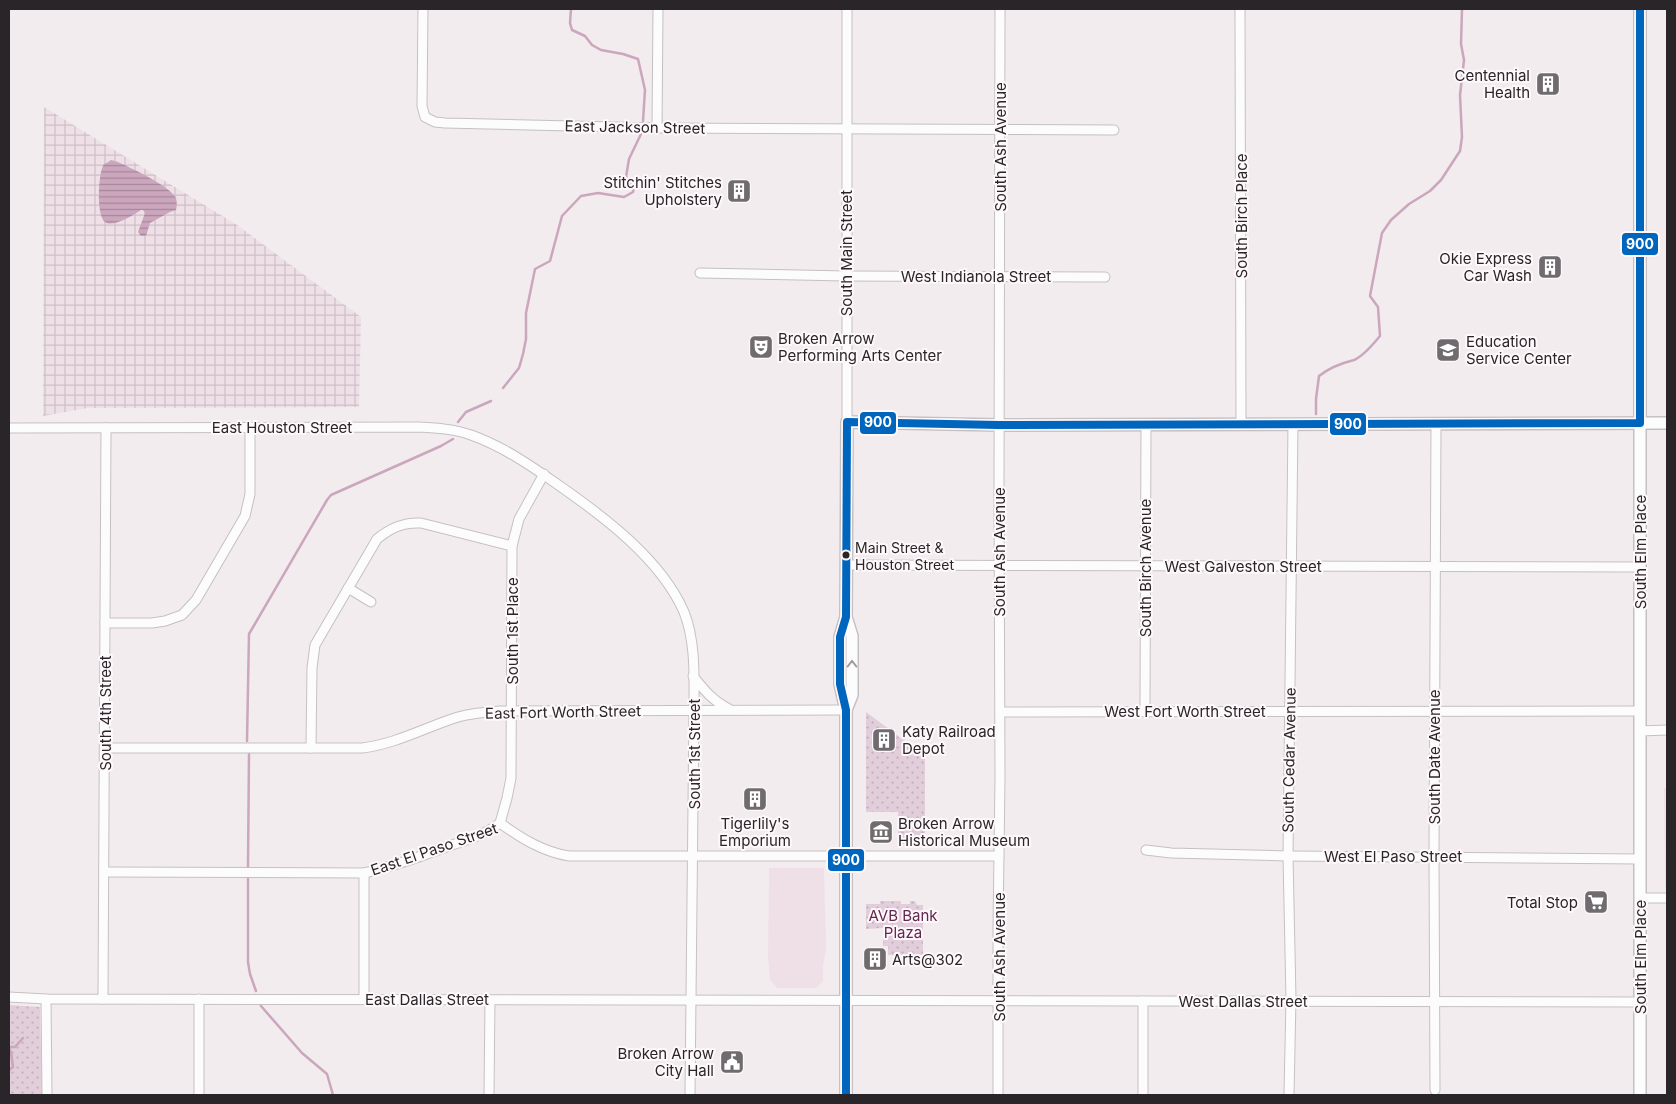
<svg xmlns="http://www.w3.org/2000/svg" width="1676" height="1104" font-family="Inter,sans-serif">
<defs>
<pattern id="industrial-grid" width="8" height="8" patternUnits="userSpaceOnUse" patternTransform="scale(1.25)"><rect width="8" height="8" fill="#efe0e8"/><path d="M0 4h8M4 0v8" fill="none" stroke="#cdc0c7"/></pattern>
<pattern id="park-dots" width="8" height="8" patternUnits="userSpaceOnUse" patternTransform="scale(1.25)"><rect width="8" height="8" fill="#e2cdda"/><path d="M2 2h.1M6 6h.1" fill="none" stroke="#c2b0bb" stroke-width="1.8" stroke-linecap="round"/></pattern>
<pattern id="water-rules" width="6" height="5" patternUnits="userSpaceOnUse" patternTransform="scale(1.25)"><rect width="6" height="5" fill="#cba6bd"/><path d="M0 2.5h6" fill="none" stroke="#a5879a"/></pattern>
</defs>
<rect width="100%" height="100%" fill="#f2ecef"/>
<g fill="#efe0e8">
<path d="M1664,788H1667V888H1665Z"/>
<path d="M769,868H824L826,948L823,966V981L816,988H777L770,980L768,958Z"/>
</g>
<path fill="url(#industrial-grid)" d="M44,107L237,225L361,317L359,407L88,408L43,416Z"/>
<g fill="url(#park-dots)">
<path d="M866,712L925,756V844H898V812H866Z"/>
<path d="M880,901H901V904H910V901H915L917,905H923V955H888V946H883V928L866,929V904H880Z"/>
<path d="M9,1005L40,1007L42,1095H9Z"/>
</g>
<path fill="url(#water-rules)" d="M111,160L118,162C131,168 170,186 176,198C177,202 177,206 176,210L170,212L150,223L146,236H141L138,232L145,213L143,210H141C134,215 113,228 105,222C96,216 98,172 104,164C105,164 110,161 111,160Z"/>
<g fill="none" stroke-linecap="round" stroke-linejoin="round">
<g stroke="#cba6bd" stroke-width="2.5">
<path d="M571,9L570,23L572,30L585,36L592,45L601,50L623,54L638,59L645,90L643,121"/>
<path d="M503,388L519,368L523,354L526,339V313L535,269L550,261L562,216L581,196L598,193L624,197L633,192L634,187L626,177L629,159L641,134"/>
<path d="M1316,414V399L1319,376C1329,368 1342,363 1354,360C1364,356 1374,343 1380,336L1378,307L1370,296L1382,233L1391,220L1409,204L1430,191L1441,180L1460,151L1462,137L1460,95L1464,60L1461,44L1462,9"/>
<path d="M458,422L466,412L491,401"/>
<path d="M247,741L249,634L327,500L331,495L441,446L453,439"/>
<path d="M248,867L249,754"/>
<path d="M248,879V962L250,974L256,991"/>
<path d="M261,1006L302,1053L327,1074L333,1095"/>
<path d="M9,1049L11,1052L13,1067L9,1070"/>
<path d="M9,1049L10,1047H15L23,1038"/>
</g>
<defs>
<g id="minor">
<path d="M423,9L422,106L425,117L435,122L445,123L657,128L1114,130"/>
<path d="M1240,9L1241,424"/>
<path d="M657,128L658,9"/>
<path d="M700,273L846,276L1105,277"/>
<path d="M847,422V9"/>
<path d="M9,428L419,427C437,428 454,429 471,435C502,446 530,465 557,484C603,516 661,559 684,612C696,642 694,679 694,710L690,1095"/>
<path d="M847,565L1640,567"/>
<path d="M348,588L371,602"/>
<path d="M105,623H152L165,621L182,615L196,600L245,516L250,494V427"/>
<path d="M693,676C704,690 713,701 729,709"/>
<path d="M1145,711L1146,424"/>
<path d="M1000,712L1640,711"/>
<path d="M1640,731L1667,730"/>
<path d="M105,748H362C396,744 426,727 458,717C472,713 486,712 500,711L846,710"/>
<path d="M311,748L312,668L315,645L377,539C390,528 403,522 421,523L512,546"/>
<path d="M500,823L507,798L511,778L512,546L519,519L544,474"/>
<path d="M1146,850L1171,853L1288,856L1640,859"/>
<path d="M104,872L364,873C392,867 419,857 446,847C464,841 485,835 500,823C521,838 543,852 569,856H999"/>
<path d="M364,873V999"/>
<path d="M1640,898H1667"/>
<path d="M9,997L46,999L1639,1002"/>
<path d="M46,999L47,1095"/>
<path d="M103,999L106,428"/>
<path d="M199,999V1095"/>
<path d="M1143,1001V1095"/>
<path d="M1435,1090L1434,856L1436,424"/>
<path d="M489,1095L490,1000"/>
<path d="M998,1095V928L1000,778L999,492L1000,9"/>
<path d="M1289,1095L1291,999L1288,856L1293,424"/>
</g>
<g id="major">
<path d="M846,710L852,695V636L846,617L847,422L999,425L1667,423"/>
<path d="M846,1095V710L840,684V637L846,617"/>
<path d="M1640,1095V9"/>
</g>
</defs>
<use href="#minor" stroke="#c5c0c2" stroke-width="11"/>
<use href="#major" stroke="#c5c0c2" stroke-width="14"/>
<use href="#minor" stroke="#fdfcfd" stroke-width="9"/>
<use href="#major" stroke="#fdfcfd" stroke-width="11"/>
<defs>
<path id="bus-1" d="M846,1095V710L840,684V637L846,617L847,422L999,425L1640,423V9"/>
</defs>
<use href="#bus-1" stroke="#fef8fb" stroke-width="11"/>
<use href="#bus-1" stroke="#0065bd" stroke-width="8"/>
</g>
<defs><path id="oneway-chevron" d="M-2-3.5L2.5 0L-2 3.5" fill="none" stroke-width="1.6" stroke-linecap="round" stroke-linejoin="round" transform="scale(1.25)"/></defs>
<use stroke="#9e9b9d" href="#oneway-chevron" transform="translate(852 664) rotate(-90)"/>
<defs>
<symbol id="building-square" viewBox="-11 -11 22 22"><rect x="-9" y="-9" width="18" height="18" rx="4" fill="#706b6e" stroke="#fef8fb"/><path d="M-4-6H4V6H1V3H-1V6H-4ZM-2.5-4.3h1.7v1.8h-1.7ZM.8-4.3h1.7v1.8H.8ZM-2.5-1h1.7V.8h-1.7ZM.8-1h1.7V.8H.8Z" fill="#fff"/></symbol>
<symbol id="theatre-square" viewBox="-11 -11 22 22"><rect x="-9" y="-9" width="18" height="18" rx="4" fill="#706b6e" stroke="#fef8fb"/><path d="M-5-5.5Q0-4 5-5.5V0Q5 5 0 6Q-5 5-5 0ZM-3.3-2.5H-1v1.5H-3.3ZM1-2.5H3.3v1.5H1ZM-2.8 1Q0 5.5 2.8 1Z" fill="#fff"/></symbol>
<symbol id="school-square" viewBox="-11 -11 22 22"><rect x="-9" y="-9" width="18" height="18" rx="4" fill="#706b6e" stroke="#fef8fb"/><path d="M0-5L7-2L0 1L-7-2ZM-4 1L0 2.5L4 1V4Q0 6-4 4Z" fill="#fff"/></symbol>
<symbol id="museum-square" viewBox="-11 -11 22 22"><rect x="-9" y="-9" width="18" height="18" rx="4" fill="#706b6e" stroke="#fef8fb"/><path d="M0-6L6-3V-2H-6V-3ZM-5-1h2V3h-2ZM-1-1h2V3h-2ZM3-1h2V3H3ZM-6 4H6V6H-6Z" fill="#fff"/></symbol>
<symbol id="supermarket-square" viewBox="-11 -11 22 22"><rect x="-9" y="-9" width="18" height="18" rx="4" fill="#706b6e" stroke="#fef8fb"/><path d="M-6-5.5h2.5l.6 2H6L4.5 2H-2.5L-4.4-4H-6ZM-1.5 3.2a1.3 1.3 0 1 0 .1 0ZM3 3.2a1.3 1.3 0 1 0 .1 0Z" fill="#fff"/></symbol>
<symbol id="civic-square" viewBox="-11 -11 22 22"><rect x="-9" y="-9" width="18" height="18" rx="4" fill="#706b6e" stroke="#fef8fb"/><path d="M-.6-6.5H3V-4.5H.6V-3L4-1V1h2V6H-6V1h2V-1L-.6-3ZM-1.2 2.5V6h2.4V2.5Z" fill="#fff"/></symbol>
</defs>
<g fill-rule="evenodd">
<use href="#building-square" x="1534" y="70" width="28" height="28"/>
<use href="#building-square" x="725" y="177" width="28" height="28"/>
<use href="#building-square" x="1536" y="253" width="28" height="28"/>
<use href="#theatre-square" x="747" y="333" width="28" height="28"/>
<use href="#school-square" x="1434" y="336" width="28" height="28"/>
<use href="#building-square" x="870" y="726" width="28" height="28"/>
<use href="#building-square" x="741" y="785" width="28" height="28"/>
<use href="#museum-square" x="867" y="818" width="28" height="28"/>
<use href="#supermarket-square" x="1582" y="888" width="28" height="28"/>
<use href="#building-square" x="861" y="945" width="28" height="28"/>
<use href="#civic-square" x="718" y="1048" width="28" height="28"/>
</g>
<circle fill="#2a2528" stroke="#fef8fb" stroke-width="2" cx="846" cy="555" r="4.5"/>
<g text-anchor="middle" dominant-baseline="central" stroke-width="4" stroke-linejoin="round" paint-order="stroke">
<g font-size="14" fill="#2a2528" stroke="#fef8fb" text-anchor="start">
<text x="855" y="547">Main Street &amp;<tspan x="855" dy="17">Houston Street</tspan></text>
</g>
<g font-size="15" fill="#2a2528" stroke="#fef8fb" text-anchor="end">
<text x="1530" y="75">Centennial<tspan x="1530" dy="17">Health</tspan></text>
<text x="722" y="182">Stitchin' Stitches<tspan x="722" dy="17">Upholstery</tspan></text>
<text x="1532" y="258">Okie Express<tspan x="1532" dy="17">Car Wash</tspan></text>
<text x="778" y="338" text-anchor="start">Broken Arrow<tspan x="778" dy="17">Performing Arts Center</tspan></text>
<text x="1466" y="341" text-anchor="start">Education<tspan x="1466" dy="17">Service Center</tspan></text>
<text x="902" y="731" text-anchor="start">Katy Railroad<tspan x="902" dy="17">Depot</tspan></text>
<text x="755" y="823" text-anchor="middle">Tigerlily's<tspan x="755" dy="17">Emporium</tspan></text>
<text x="898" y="823" text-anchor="start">Broken Arrow<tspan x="898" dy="17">Historical Museum</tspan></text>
<text x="1578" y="902">Total Stop</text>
<text x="892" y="959" text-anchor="start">Arts@302</text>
<text x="714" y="1053">Broken Arrow<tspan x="714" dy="17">City Hall</tspan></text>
</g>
<g font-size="15" fill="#2a2528" stroke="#fef8fb">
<text transform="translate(635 127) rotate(1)">East Jackson Street</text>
<text transform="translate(1000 147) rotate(-90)">South Ash Avenue</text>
<text transform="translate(1241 216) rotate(-90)">South Birch Place</text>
<text transform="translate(846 253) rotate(-90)">South Main Street</text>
<text x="976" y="276">West Indianola Street</text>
<text x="282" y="427">East Houston Street</text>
<text transform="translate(999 552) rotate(-90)">South Ash Avenue</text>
<text transform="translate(1640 552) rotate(-90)">South Elm Place</text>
<text x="1243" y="566">West Galveston Street</text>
<text transform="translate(1145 568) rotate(-90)">South Birch Avenue</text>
<text transform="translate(512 631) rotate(-90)">South 1st Place</text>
<text x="1185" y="711">West Fort Worth Street</text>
<text transform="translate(563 712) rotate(-1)">East Fort Worth Street</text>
<text transform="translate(105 713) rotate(-90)">South 4th Street</text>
<text transform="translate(694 754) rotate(-90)">South 1st Street</text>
<text transform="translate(1434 757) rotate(-90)">South Date Avenue</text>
<text transform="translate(1289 760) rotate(-89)">South Cedar Avenue</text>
<text transform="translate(434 849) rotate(-19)">East El Paso Street</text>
<text x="1393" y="856">West El Paso Street</text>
<text transform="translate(999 957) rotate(-90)">South Ash Avenue</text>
<text transform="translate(1640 957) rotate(-90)">South Elm Place</text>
<text x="427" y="999">East Dallas Street</text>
<text x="1243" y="1001">West Dallas Street</text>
</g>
<g font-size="15" fill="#632650" stroke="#fef8fb">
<text x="903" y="915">AVB Bank<tspan x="903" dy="17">Plaza</tspan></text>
</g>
</g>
<g stroke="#fef8fb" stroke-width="2">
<rect x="1621" y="232" width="38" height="24" rx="5" fill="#0065bd"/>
<rect x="859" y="411" width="38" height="24" rx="5" fill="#0065bd"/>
<rect x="1329" y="412" width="38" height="24" rx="5" fill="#0065bd"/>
<rect x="827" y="848" width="38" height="24" rx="5" fill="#0065bd"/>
</g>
<g font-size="14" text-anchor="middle" font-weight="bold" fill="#fff">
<text x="1640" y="249">900</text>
<text x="878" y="427">900</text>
<text x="1348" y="429">900</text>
<text x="846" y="865">900</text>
</g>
<rect width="1676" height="1104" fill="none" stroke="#2a2528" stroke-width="20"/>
</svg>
